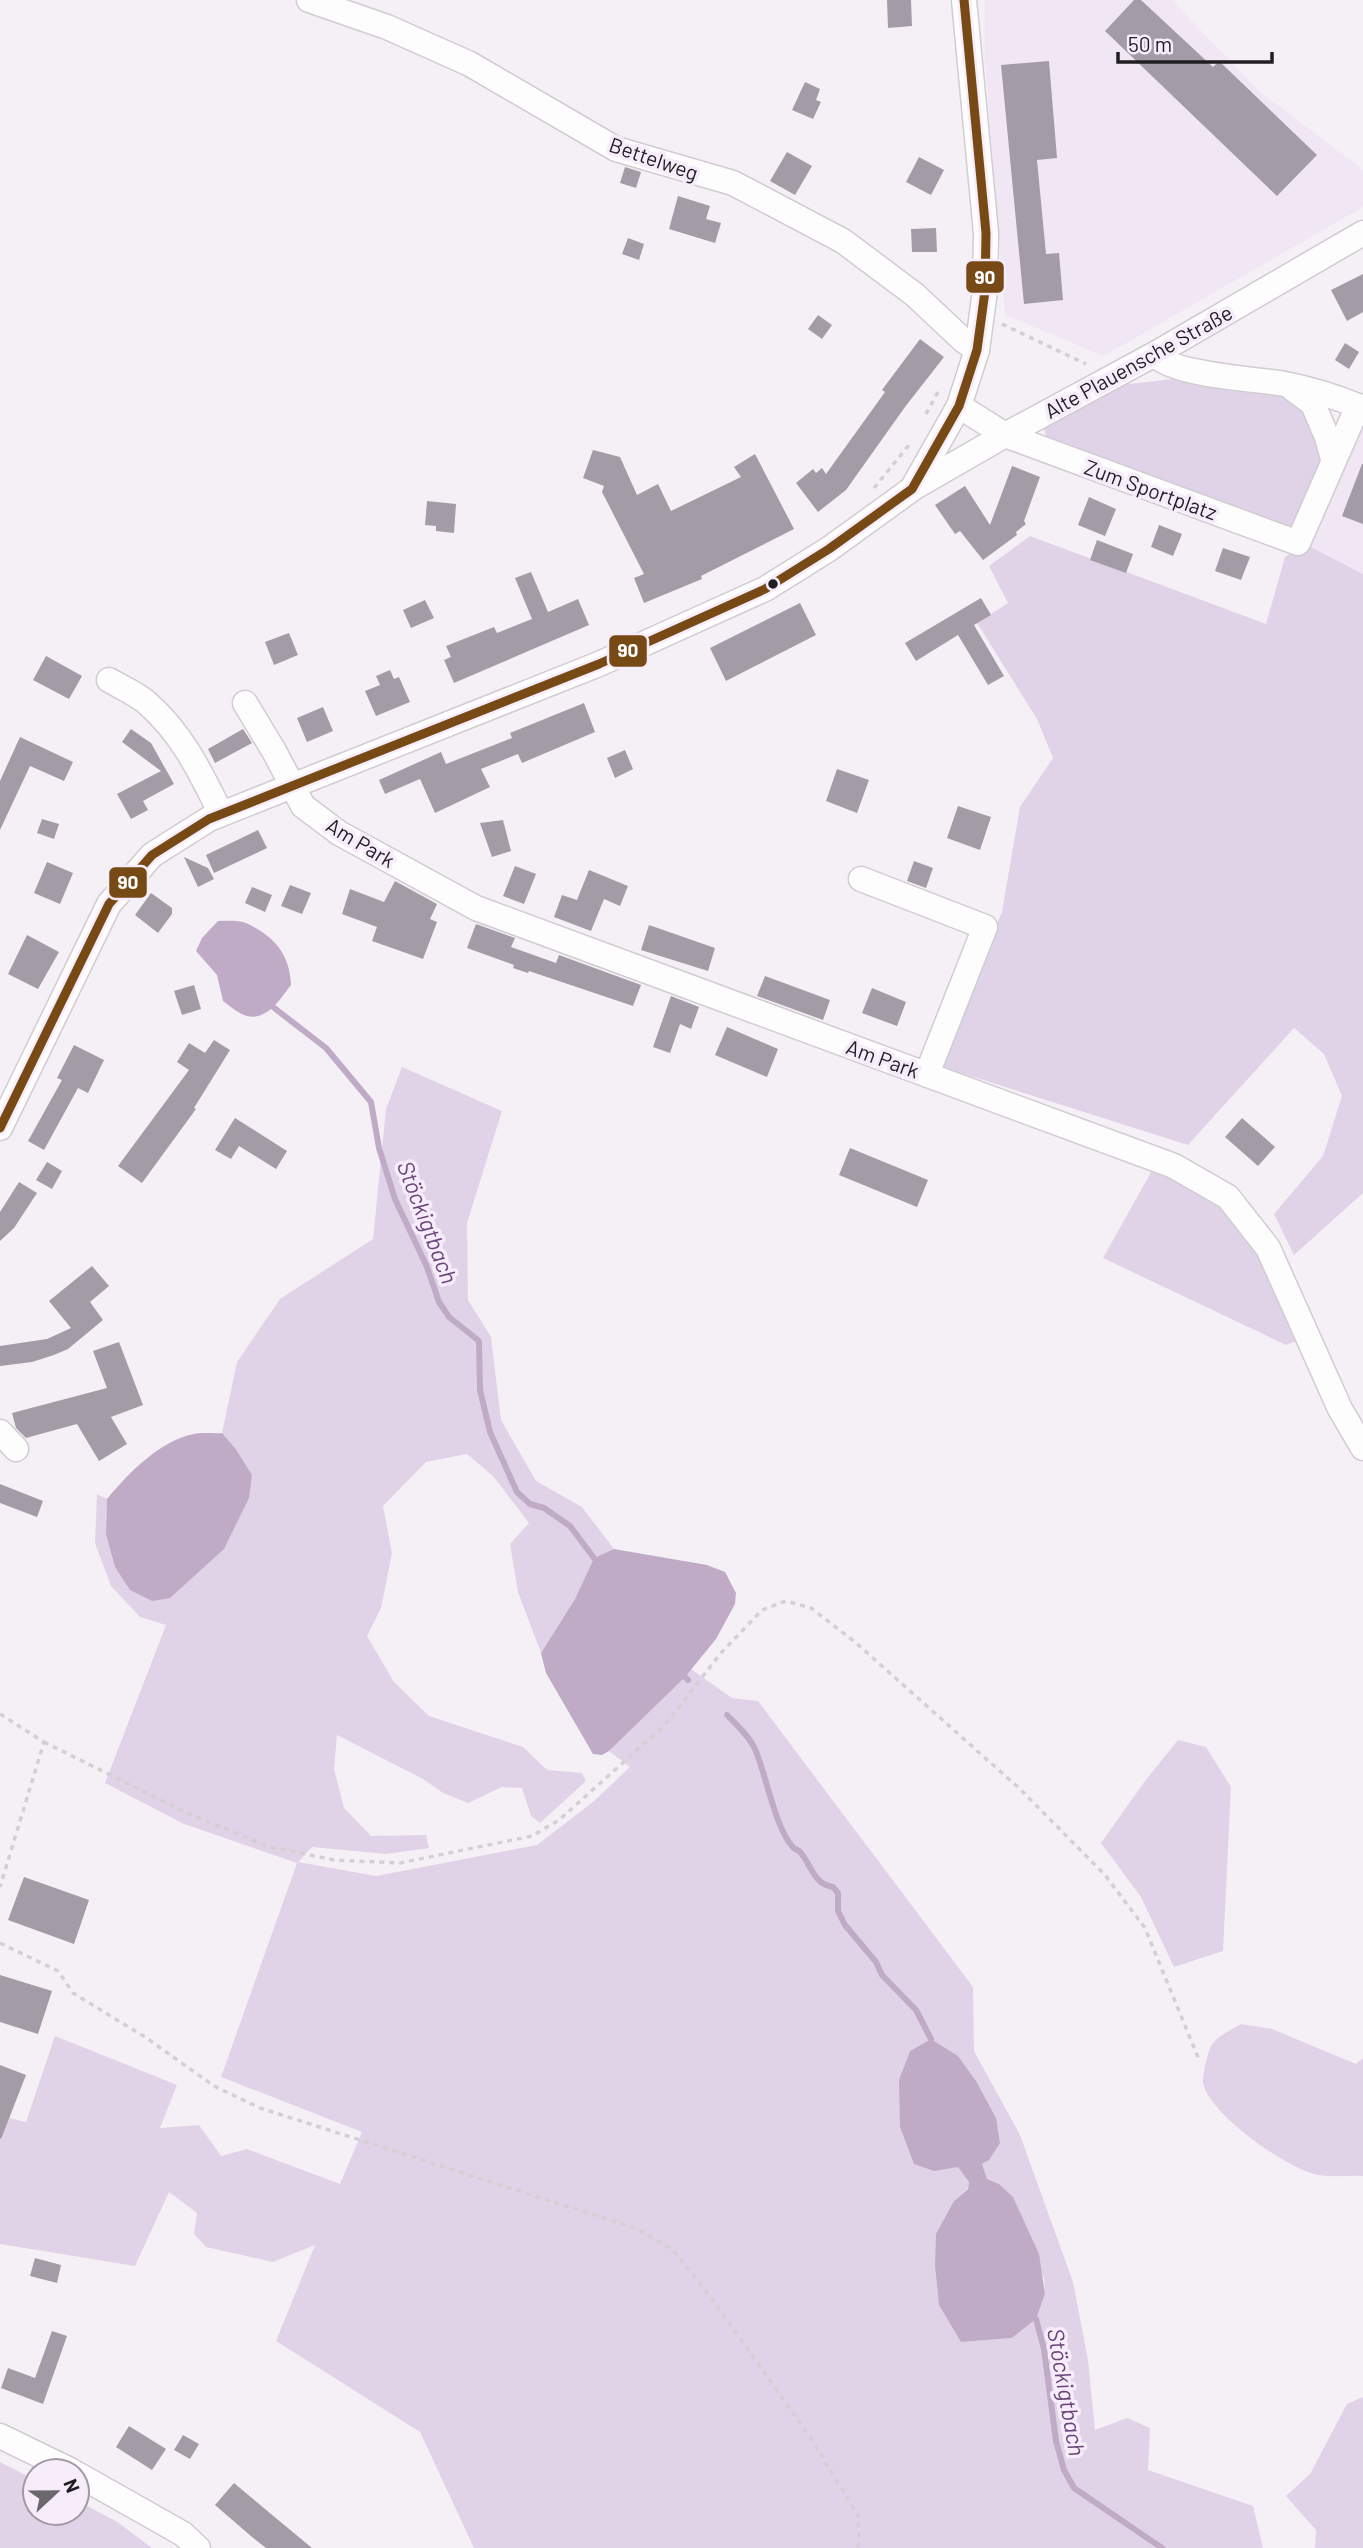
<svg xmlns="http://www.w3.org/2000/svg" width="1363" height="2548" font-family="Barlow,sans-serif">
<rect width="100%" height="100%" fill="#f5f0f6"/>
<g fill="#f1e6f4">
<path d="M985,0H1172L1259,91L1363,170V207L1104,356L1005,315L985,61Z"/>
<path d="M1363,420V574L1305,544Z"/>
</g>
<g fill="#e1d3e7" fill-rule="evenodd">
<path d="M1173,379C1195,382 1281,387 1295,397C1307,406 1324,439 1323,454C1321,475 1301,510 1292,529L1047,439L1043,426L1112,386Z"/>
<path d="M1030,536L1266,624L1285,557L1305,544L1363,574V1193L1294,1255L1274,1214L1323,1156L1342,1096L1324,1054L1294,1028L1188,1145L936,1065L1002,912L1020,807L1053,758L1037,719L977,623L1008,603L989,566Z"/>
<path d="M402,1067L502,1111L467,1223L468,1300L491,1337L501,1420L536,1481L582,1507L614,1549L594,1558L575,1599L541,1653L518,1592L510,1544L529,1523L493,1476L467,1454L426,1462L383,1506L392,1553L381,1608L367,1636L394,1682L429,1716L523,1747L547,1770L582,1773L586,1781L540,1823L531,1816L522,1788L502,1787L468,1803L443,1793L423,1779L337,1735L334,1769L344,1808L371,1836L426,1835L429,1848L386,1854L312,1847L298,1862L376,1876L537,1845L593,1802L630,1767L609,1751L691,1669L732,1698L758,1701L973,1987L974,2051L1020,2135L1073,2282L1088,2360L1095,2430L1127,2418L1150,2428L1148,2470L1253,2506L1263,2548H474L420,2432L276,2341L315,2245L273,2262L206,2247L194,2234L197,2213L169,2192L135,2266L0,2244V2119L7,2122L9,2118L26,2122L55,2036L177,2085L160,2128L199,2125L221,2156L247,2149L340,2184L362,2132L221,2077L297,1863L184,1824L105,1783L166,1625L140,1617L111,1586L95,1543L97,1494L107,1499L106,1534L235,1448L222,1433L237,1362L280,1299L373,1239L386,1109ZM931,2039L989,2160L982,2164L987,2180L999,2184L1044,2278L1045,2294L1036,2319L1012,2338L961,2342L954,2201L968,2188L969,2182L899,2081L910,2051Z"/>
<path d="M1155,1165L1221,1200L1269,1269L1301,1339L1286,1345L1103,1258Z"/>
<path d="M1178,1740L1206,1747L1231,1787L1223,1951L1174,1967L1141,1897L1101,1843L1145,1781Z"/>
<path d="M1241,2024L1272,2029L1356,2064L1363,2058V2176C1348,2175 1329,2178 1314,2174C1285,2167 1209,2114 1203,2083C1202,2078 1208,2051 1211,2046C1217,2036 1231,2030 1241,2024Z"/>
<path d="M1363,2397V2548H1315L1316,2530L1286,2496L1310,2474L1347,2404Z"/>
<path d="M0,2462L35,2480V2513H77V2501L116,2521L152,2548H0Z"/>
</g>
<g fill="#c0abc7">
<path d="M218,921C227,921 238,920 246,923C274,936 290,954 291,985C281,998 267,1021 247,1016C239,1014 230,1006 223,1001L217,975L196,951L202,938Z"/>
<path d="M222,1433L235,1448L252,1475L249,1498L224,1549L170,1598L152,1601L130,1590L115,1567L106,1534L107,1499C129,1473 159,1441 194,1434C203,1432 213,1434 222,1433Z"/>
<path d="M614,1549L707,1565L725,1572L736,1593L735,1604L716,1639L685,1677L609,1751L602,1755L593,1754L546,1673L541,1653L575,1599L594,1558Z"/>
<path d="M931,2039L958,2056L976,2081L996,2118L1000,2143L989,2160L982,2164L987,2179L999,2184L1013,2197L1039,2254L1045,2294L1036,2319L1012,2338L961,2342L939,2305L935,2265L936,2234L954,2201L968,2189L969,2182L958,2167L934,2171L914,2164L900,2127L899,2080L910,2051Z"/>
</g>
<g fill="none" stroke-linecap="round" stroke-linejoin="round">
<g stroke="#c0abc7" stroke-width="6">
<path d="M273,1007L326,1048L371,1102L379,1148L395,1199L427,1267L439,1302L449,1317L479,1341L480,1390L490,1432L517,1492L530,1504L544,1508L570,1526L594,1558"/>
<path d="M685,1677L688,1680"/>
<path d="M727,1715C737,1725 749,1736 755,1749C766,1774 775,1827 792,1846C798,1853 795,1846 801,1853C812,1867 814,1884 833,1887L838,1893V1911L845,1925L876,1962L882,1975L916,2010L931,2039"/>
<path d="M1036,2319L1044,2349L1056,2441L1064,2470L1074,2488L1162,2548"/>
</g>
</g>
<g fill="#a39ca6">
<path d="M887,0H911L912,26L888,28Z"/>
<path d="M1134,0H1141L1213,67L1219,61L1317,155L1277,196L1105,31Z"/>
<path d="M1049,61L1057,158L1037,160L1046,254L1059,253L1063,300L1024,304L1001,65Z"/>
<path d="M805,82L820,89L816,100L821,102L813,119L792,110Z"/>
<path d="M787,152L812,166L795,195L770,181Z"/>
<path d="M919,157L944,170L931,195L906,182Z"/>
<path d="M625,167L641,172L636,188L620,183Z"/>
<path d="M678,196L710,206L706,219L721,223L715,243L669,229Z"/>
<path d="M936,228L937,252H912L911,229Z"/>
<path d="M628,238L644,244L639,260L622,254Z"/>
<path d="M1363,274V312L1347,321L1331,290Z"/>
<path d="M818,315L832,325L822,339L808,329Z"/>
<path d="M920,339L944,357L905,407L846,490L818,512L796,483L813,469L816,473L822,468L826,474L885,392L882,390Z"/>
<path d="M1345,343L1359,352L1349,369L1335,360Z"/>
<path d="M593,450L620,457L637,495L658,484L671,511L741,477L734,467L755,454L794,529L701,576L702,579L644,603L634,578L644,574L602,492L604,486L583,478Z"/>
<path d="M1362,464H1363V524L1342,516Z"/>
<path d="M1012,466L1040,477L1024,521L1026,524L1016,532L1017,535L983,560L960,531L955,534L935,505L965,486L990,525Z"/>
<path d="M1089,497L1116,509L1105,536L1078,525Z"/>
<path d="M427,501L456,504L454,533L436,531V526L425,525Z"/>
<path d="M1159,525L1182,534L1173,556L1151,547Z"/>
<path d="M1097,540L1133,554L1126,573L1090,560Z"/>
<path d="M1223,548L1250,557L1241,580L1215,571Z"/>
<path d="M531,572L548,612L578,599L589,625L454,683L444,660L451,657L446,646L494,627L497,633L532,619L515,578Z"/>
<path d="M981,598L991,615L974,625L1004,676L988,685L958,635L916,661L905,643Z"/>
<path d="M425,600L434,618L411,628L403,610Z"/>
<path d="M800,603L816,635L726,681L710,648Z"/>
<path d="M289,633L298,655L274,665L265,642Z"/>
<path d="M46,656L82,676L69,699L33,680Z"/>
<path d="M390,670L394,679L399,677L410,702L376,716L365,691L380,685L376,676Z"/>
<path d="M584,703L595,732L522,763L518,754L481,769L490,787L435,813L420,779L385,794L379,780L441,752L446,764L512,738L510,733Z"/>
<path d="M323,707L333,731L307,742L297,718Z"/>
<path d="M131,729L151,743L174,784L143,801L148,810L131,819L117,794L161,771L122,742Z"/>
<path d="M243,729L252,743L215,763L208,749Z"/>
<path d="M20,737L73,762L64,781L30,766L0,830V781Z"/>
<path d="M625,750L633,769L615,778L607,758Z"/>
<path d="M837,769L869,780L857,813L826,801Z"/>
<path d="M958,806L991,817L980,850L947,838Z"/>
<path d="M42,819L59,824L54,839L37,833Z"/>
<path d="M503,820L511,851L492,857L480,823Z"/>
<path d="M258,830L267,848L214,873L206,855Z"/>
<path d="M184,857L208,868L214,879L198,887Z"/>
<path d="M914,861L933,868L926,888L907,881Z"/>
<path d="M47,862L73,873L60,904L34,893Z"/>
<path d="M515,866L536,874L524,904L503,896Z"/>
<path d="M589,870L628,886L620,906L604,899L591,931L554,917L562,895L577,900Z"/>
<path d="M395,881L437,904L430,919L437,922L423,959L372,941L377,927L342,914L350,889L384,902Z"/>
<path d="M290,885L311,893L302,914L281,906Z"/>
<path d="M252,887L272,895L265,912L245,903Z"/>
<path d="M151,893L172,908V914L158,933L135,915Z"/>
<path d="M476,924L515,938L511,947L556,963L559,955L641,985L633,1006L529,971L528,973L513,968L514,965L467,948Z"/>
<path d="M649,925L715,948L708,971L641,950Z"/>
<path d="M27,935L59,952L38,989L8,974Z"/>
<path d="M765,976L830,1000L823,1020L757,996Z"/>
<path d="M194,985L201,1009L182,1015L174,991Z"/>
<path d="M872,988L906,1002L897,1026L862,1013Z"/>
<path d="M671,996L699,1007L691,1029L680,1024L670,1053L653,1047Z"/>
<path d="M727,1027L778,1049L767,1077L715,1055Z"/>
<path d="M214,1040L230,1050L194,1108L196,1109L142,1183L118,1166L189,1070L177,1062L189,1043L205,1053Z"/>
<path d="M74,1045L104,1060L88,1093L78,1088L44,1150L28,1141L62,1080L57,1078Z"/>
<path d="M235,1118L287,1151L276,1169L239,1146L231,1159L215,1150Z"/>
<path d="M1242,1118L1275,1147L1258,1166L1225,1137Z"/>
<path d="M850,1148L928,1180L917,1207L839,1175Z"/>
<path d="M47,1162L62,1171L52,1189L36,1180Z"/>
<path d="M19,1182L37,1193L14,1228L0,1241V1212Z"/>
<path d="M92,1266L109,1286L90,1302L103,1320L68,1349L54,1355L32,1362L0,1366V1346L47,1339L71,1328L49,1301Z"/>
<path d="M119,1342L143,1405L111,1417L127,1444L99,1461L77,1424L26,1438L16,1428L12,1413L107,1388L93,1351Z"/>
<path d="M0,1484L43,1501L37,1517L0,1503Z"/>
<path d="M24,1877L89,1900L74,1944L8,1920Z"/>
<path d="M0,1975L52,1991L38,2034L0,2022Z"/>
<path d="M0,2065L26,2075L1,2139L0,2138Z"/>
<path d="M35,2258L61,2265L57,2283L30,2276Z"/>
<path d="M52,2331L67,2336L43,2404L1,2388L8,2368L35,2378Z"/>
<path d="M129,2426L166,2449L152,2470L116,2447Z"/>
<path d="M183,2435L199,2444L190,2459L174,2450Z"/>
<path d="M234,2483L271,2514L312,2548H266L252,2537L215,2505Z"/>
</g>
<g fill="none" stroke-linecap="round" stroke-linejoin="round">
<defs>
<g id="minor">
<path d="M309,0L387,27L470,64L616,149L733,183L843,241L915,295L964,341L977,350"/>
<path d="M1155,354C1169,375 1257,379 1285,384C1311,389 1339,398 1363,408"/>
<path d="M1293,389L1313,404L1327,437L1333,459"/>
<path d="M959,406L1005,435L1298,543L1358,406"/>
<path d="M913,488L1005,435L1155,354L1363,233"/>
<path d="M109,680C121,687 135,693 146,702C182,733 201,773 221,814"/>
<path d="M245,703L274,751L303,806L339,833L476,908L1174,1166L1228,1197L1268,1248L1340,1409L1363,1448"/>
<path d="M861,879L985,927L927,1074"/>
<path d="M0,1128L109,904L152,855L209,819L599,664L765,589L829,549L912,489L959,406L977,350L985,291L986,233L964,0"/>
<path d="M0,1432L16,1449"/>
<path d="M0,2436L72,2471"/>
<path d="M77,2474L183,2534L198,2548"/>
</g>
</defs>
<use href="#minor" stroke="#d0ccd1" stroke-width="27"/>
<g stroke="#d2d0d2" stroke-width="3.5" stroke-dasharray="5 5" stroke-linecap="butt">
<path d="M1002,324L1086,364"/>
<path d="M926,414L939,390"/>
<path d="M874,488L909,445"/>
<path d="M0,1714L44,1742L0,1887"/>
<path d="M44,1742L187,1813L267,1846L334,1860L400,1863L532,1836L559,1820L664,1726L721,1653L762,1610L786,1601L811,1608L855,1642L1020,1789L1105,1875L1145,1928L1200,2062"/>
<path d="M0,1943L58,1971L73,1993L145,2037L214,2086L260,2108L638,2229L673,2250L710,2296L810,2437L858,2515L859,2543L856,2548"/>
</g>
<use href="#minor" stroke="#fefdfe" stroke-width="24"/>
<defs>
<path id="bus-1" d="M0,1128L109,904L152,855L209,819L599,664L765,589L829,549L912,489L959,406L977,350L985,291L986,233L964,0"/>
</defs>
<use href="#bus-1" stroke="#f6ecfa" stroke-width="14"/>
<use href="#bus-1" stroke="#774a15" stroke-width="9"/>
</g>
<circle fill="#211e23" stroke="#f6ecfa" stroke-width="2.5" cx="773" cy="584" r="6"/>
<g text-anchor="middle" dominant-baseline="central" stroke-width="7" stroke-linejoin="round" paint-order="stroke">
<g font-size="21" fill="#211e23" stroke="#f6ecfa">
<text transform="translate(654 158) rotate(19)">Bettelweg</text>
<text transform="translate(1138 361) rotate(-29)">Alte Plauensche Straße</text>
<text transform="translate(1151 489) rotate(20)">Zum Sportplatz</text>
<text transform="translate(361 842) rotate(31)">Am Park</text>
<text transform="translate(883 1058) rotate(20)">Am Park</text>
</g>
<g font-size="23" font-style="italic" fill="#6b4579" stroke="#f6ecfa">
<text transform="translate(428 1222) rotate(69)">Stöckigtbach</text>
<text transform="translate(1067 2392) rotate(80)">Stöckigtbach</text>
</g>
</g>
<g stroke="#f6ecfa" stroke-width="2.5">
<rect x="965" y="260" width="40" height="34" rx="7" fill="#774a15"/>
<rect x="608" y="634" width="40" height="34" rx="7" fill="#774a15"/>
<rect x="108" y="866" width="40" height="33" rx="7" fill="#774a15"/>
</g>
<g font-size="19" text-anchor="middle" font-weight="bold" fill="#fff">
<text x="985" y="284">90</text>
<text x="628" y="657">90</text>
<text x="128" y="889">90</text>
</g>
<g transform="translate(56 2492) rotate(68)"><circle r="33" fill="#f6ecfa" stroke="#a19aa4" stroke-width="2"/>
<path d="M0-5L12 26L0 18L-12 26Z" fill="#6b686d"/>
<text y="-10" font-size="19" font-weight="bold" text-anchor="middle" fill="#211e23">N</text>
</g>
<path d="M1118 52v10h154v-10" fill="none" stroke="#211e23" stroke-width="3.5"/>
<text x="1128" y="52" font-size="21" fill="#211e23" stroke="#f6ecfa" stroke-width="5" paint-order="stroke">50 m</text>
</svg>
